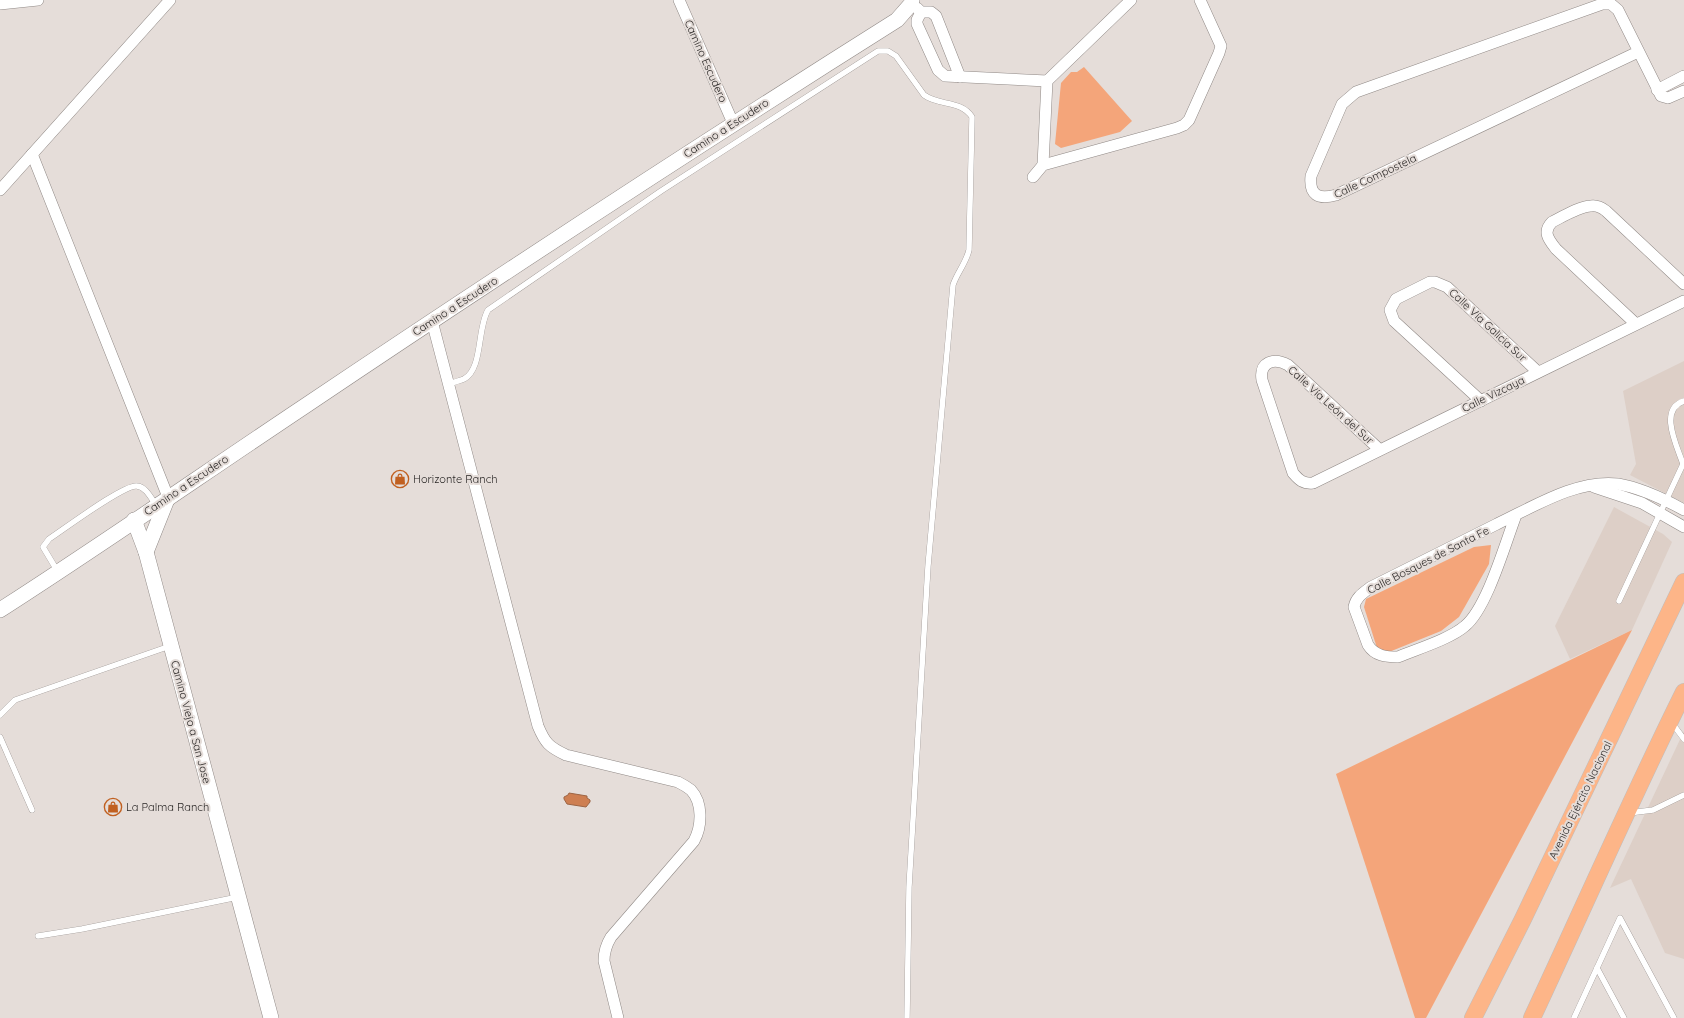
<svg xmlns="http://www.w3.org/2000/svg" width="1684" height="1018" font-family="Quicksand,sans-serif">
<rect width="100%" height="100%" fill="#e5ddd9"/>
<g fill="#ddcfc7">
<path d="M1684,361V503L1630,475L1636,464L1623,391Z"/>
<path d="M1614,507L1663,534L1672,542L1632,630L1570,659L1555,626Z"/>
<path d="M1684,731V959L1665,953L1631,879L1610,888Z"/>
</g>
<g fill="#f4a57a">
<path d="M1084,67L1132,121L1120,132L1061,148L1055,144L1061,83L1071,72H1077Z"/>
<path d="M1491,545L1489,564L1459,617L1441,631L1389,652L1377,648L1364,607L1366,599L1474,547Z"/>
<path d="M1632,630L1426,1018H1415L1336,774Z"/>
</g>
<path fill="#ce7f52" stroke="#9d6545" d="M569,793L587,796V798L590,800V802L586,807L567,804L564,799V797L568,795Z"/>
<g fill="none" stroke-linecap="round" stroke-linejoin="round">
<defs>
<g id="lane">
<path d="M449,384C454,382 459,381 464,379C483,369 477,328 488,310L661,191L878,51H888L896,56L924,95C939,106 961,100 972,117L969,250C966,263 957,273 953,285L928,566L909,887L907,1018"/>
<path d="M1683,464C1677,446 1658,409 1684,401"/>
<path d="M58,572L43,547L49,539C63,530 124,484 137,486C146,487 151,498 156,505"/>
<path d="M1619,601L1684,462"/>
<path d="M0,715L15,700L170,646"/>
<path d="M1672,723L1684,739"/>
<path d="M0,737L32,810"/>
<path d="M1629,813L1653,810L1684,795"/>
<path d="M38,936L82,929L238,897"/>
<path d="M1597,968L1624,1018"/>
<path d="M1574,1018L1620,918L1674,1018"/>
</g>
<g id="street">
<path d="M679,0L733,123"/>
<path d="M0,4L38,0"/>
<path d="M917,8L921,12H931L936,16L960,77"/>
<path d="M921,12L917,20V24L938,70L945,76L1047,81"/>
<path d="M1638,52L1336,195C1318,200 1309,195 1311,176L1342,104L1356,92L1602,4H1611L1618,10L1661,96L1668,98L1684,91"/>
<path d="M1657,90L1684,76"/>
<path d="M32,154L168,497"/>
<path d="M1043,165L1047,81L1131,0"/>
<path d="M1033,177L1043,165L1177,128L1184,125L1189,120L1219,53L1221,46L1200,0"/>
<path d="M0,190L170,0"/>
<path d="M432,321L538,726C545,743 549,747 566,755L678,782C682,784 687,787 691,790C703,803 702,826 694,841L611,937C606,945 604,952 604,961L618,1018"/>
<path d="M1636,324L1556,249C1549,240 1542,232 1552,222C1562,217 1580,206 1591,206C1597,205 1602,208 1606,211L1684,284"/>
<path d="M1481,401L1394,321L1390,310L1396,299L1430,282H1435L1447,287L1538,372"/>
<path d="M1380,450L1288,365C1274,357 1259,362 1262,380L1293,473C1299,480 1303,484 1313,483L1684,301"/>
<path d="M1594,487L1642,503L1684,527"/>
<path d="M1516,515C1505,544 1487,608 1465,626C1450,639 1417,649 1398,657C1386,657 1375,656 1368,645L1354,607C1356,597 1363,593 1371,587L1497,524C1533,507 1577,479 1618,484C1641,488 1664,499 1684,510"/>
</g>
<g id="secondary">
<path d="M134,520L146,552L271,1018"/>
<path d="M146,552L168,497"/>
<path d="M0,610C103,544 203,474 305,406C500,275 697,146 897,20L911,4L912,0"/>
</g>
<g id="primary">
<path d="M1473,1018L1523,919L1684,582"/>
<path d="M1532,1018C1583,909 1631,799 1684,692"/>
</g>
</defs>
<use href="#lane" stroke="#908986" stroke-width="6"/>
<use href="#street" stroke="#908986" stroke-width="12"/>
<use href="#secondary" stroke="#908986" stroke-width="16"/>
<use href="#primary" stroke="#bfbebe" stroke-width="18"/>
<use href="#lane" stroke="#fff" stroke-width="5.5"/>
<use href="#street" stroke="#fff" stroke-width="11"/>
<use href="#secondary" stroke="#fff" stroke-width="15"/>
<use href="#primary" stroke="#fdb588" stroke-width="17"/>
</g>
<defs>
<symbol id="shop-ring" viewBox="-11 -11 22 22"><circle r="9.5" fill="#e5ddd9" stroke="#c16020" stroke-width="1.5"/><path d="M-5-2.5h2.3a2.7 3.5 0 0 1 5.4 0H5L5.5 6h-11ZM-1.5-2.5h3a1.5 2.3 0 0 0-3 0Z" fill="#c16020"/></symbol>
</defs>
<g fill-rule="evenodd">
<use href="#shop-ring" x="390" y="469" width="20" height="20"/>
<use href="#shop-ring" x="103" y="797" width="20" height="20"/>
</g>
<g text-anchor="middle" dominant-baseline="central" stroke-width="4" stroke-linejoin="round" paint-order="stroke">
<g font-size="11" fill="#2a2726" stroke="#e5ddd9">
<text transform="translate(706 61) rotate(66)">Camino Escudero</text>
<text transform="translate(726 128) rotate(-33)">Camino a Escudero</text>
<text transform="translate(1375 176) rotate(-25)">Calle Compostela</text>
<text transform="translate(455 306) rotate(-33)">Camino a Escudero</text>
<text transform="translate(1488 325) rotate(43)">Calle Vía Galicia Sur</text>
<text transform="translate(1493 394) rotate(-26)">Calle Vizcaya</text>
<text transform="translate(1331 405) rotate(42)">Calle Vía León del Sur</text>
<text transform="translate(186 485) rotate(-34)">Camino a Escudero</text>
<text transform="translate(1428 560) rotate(-27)">Calle Bosques de Santa Fe</text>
<text transform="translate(191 722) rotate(75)">Camino Viejo a San Jose</text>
<text transform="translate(1580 800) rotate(-64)">Avenida Ejército Nacional</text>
</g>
<g font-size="11" fill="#2a2726" stroke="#e5ddd9" text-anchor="start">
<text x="413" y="479">Horizonte Ranch</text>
<text x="126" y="807">La Palma Ranch</text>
</g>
</g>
</svg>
